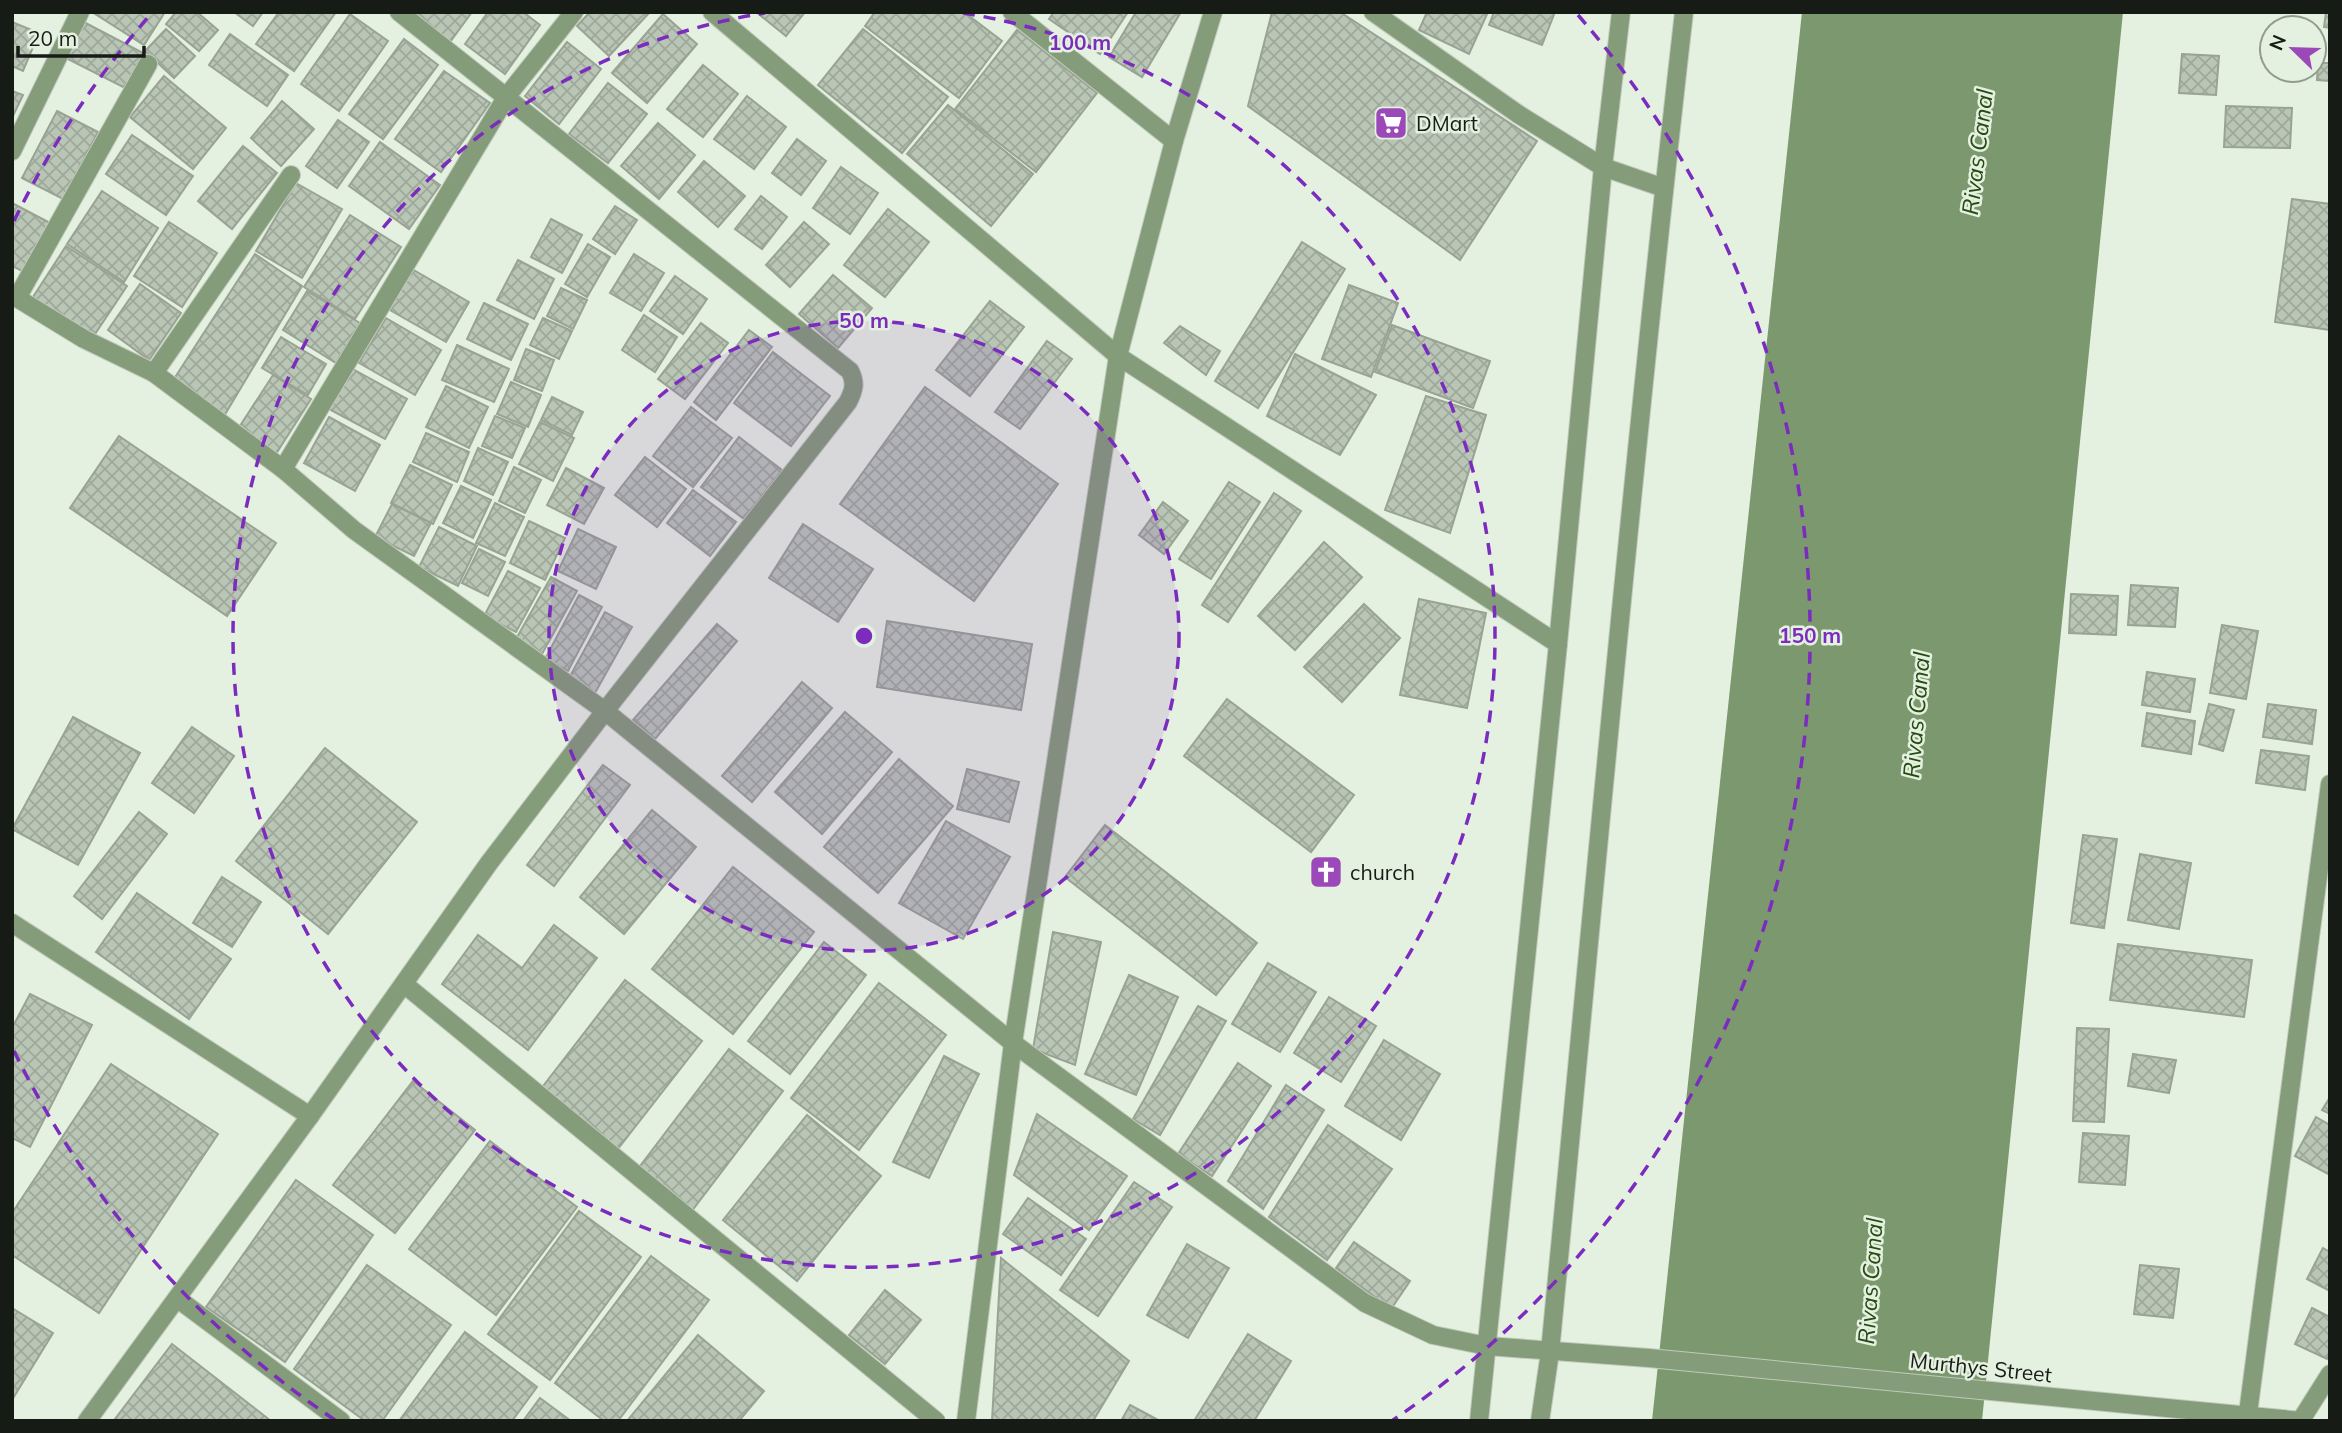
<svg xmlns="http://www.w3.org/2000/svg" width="2342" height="1433" font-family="Mulish,sans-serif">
<defs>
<pattern id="building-cross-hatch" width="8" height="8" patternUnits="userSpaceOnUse" patternTransform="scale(1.75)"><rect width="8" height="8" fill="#b9c5b5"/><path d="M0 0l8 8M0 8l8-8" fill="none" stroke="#9ea99b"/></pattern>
</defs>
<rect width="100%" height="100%" fill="#e5f1e0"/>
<path fill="#7c986f" d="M1802,12H2123L1982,1421H1652Z"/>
<g fill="url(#building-cross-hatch)" stroke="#98a394" stroke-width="2">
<path d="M92,12H165L144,45Z"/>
<path d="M176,12H197L218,30L199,51L166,24Z"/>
<path d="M234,12H263L253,26Z"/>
<path d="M279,12H336L294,71L256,44Z"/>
<path d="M415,12H472L450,42L413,14Z"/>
<path d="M488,12H523L540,25L505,74L465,44Z"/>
<path d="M590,12H649V13L609,56L577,26Z"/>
<path d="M756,12H805L786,36Z"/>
<path d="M875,12H964L1002,41L959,98L865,26Z"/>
<path d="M1054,12H1128L1100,54L1049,19Z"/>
<path d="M1136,12H1181L1142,77L1109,57Z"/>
<path d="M1272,12H1340L1537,141L1460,260L1248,106Z"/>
<path d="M1427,12H1488L1469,54L1419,30Z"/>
<path d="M1494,12H1555L1542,45L1489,25Z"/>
<path d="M2326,12H2330V28L2324,27Z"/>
<path d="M350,14L388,41L339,111L301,84Z"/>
<path d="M663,14L697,44L647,103L612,73Z"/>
<path d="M78,19L143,53L125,88L60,55Z"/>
<path d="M12,22L39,33L23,71L12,66Z"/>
<path d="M166,29L195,56L174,78L145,51Z"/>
<path d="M863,29L948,97L902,153L818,85Z"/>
<path d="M1017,30L1097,93L1036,172L955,109Z"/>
<path d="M230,34L288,75L267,106L209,65Z"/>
<path d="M404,39L438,65L383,139L349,114Z"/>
<path d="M2263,39L2272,40V59L2261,58Z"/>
<path d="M567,42L601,69L559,124L525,96Z"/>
<path d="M2182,54L2219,56L2216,95L2179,93Z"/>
<path d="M2318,63H2330V81L2317,80Z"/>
<path d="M703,65L738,94L703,137L667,109Z"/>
<path d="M444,71L490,103L441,172L395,139Z"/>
<path d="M164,76L226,128L193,169L130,117Z"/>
<path d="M608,83L647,114L608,163L569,134Z"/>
<path d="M12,91L23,95L12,118Z"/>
<path d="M747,96L786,127L754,169L714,139Z"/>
<path d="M282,101L314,129L281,166L251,138Z"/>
<path d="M948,105L1033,174L991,226L907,154Z"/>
<path d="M2226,106L2292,108L2290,148L2224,147Z"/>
<path d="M57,111L98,132L63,199L22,178Z"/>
<path d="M338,120L369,142L337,188L306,166Z"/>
<path d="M658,123L695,155L659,199L621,166Z"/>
<path d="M132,135L193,176L166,215L106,174Z"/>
<path d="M797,139L826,161L801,195L772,173Z"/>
<path d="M380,142L440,185L409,229L349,186Z"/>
<path d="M243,146L277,173L232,229L198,201Z"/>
<path d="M704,161L745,196L718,227L678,192Z"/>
<path d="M841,167L878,193L850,234L813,208Z"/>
<path d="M296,183L342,209L302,278L256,251Z"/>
<path d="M102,191L158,228L124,282L67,244Z"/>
<path d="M761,196L787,217L762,249L735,229Z"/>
<path d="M2292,199L2330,204V330L2275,322Z"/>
<path d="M12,203L52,224L26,273L12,266Z"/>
<path d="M615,206L637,220L615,254L593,239Z"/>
<path d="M888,209L929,242L885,297L844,265Z"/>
<path d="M350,215L401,247L355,319L304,287Z"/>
<path d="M551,219L582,235L562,273L531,257Z"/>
<path d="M169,222L217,253L182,307L134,276Z"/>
<path d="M804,222L829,244L790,287L766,265Z"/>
<path d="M1302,242L1345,269L1258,408L1215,381Z"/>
<path d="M588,244L610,257L587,297L565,284Z"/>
<path d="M66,246L127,286L93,337L33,297Z"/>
<path d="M255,254L302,286L224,416L172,382Z"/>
<path d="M634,254L664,273L641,311L610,293Z"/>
<path d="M518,260L554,279L534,319L497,300Z"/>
<path d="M412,269L469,302L446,342L388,309Z"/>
<path d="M833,275L872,308L838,348L799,314Z"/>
<path d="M675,276L707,299L683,334L650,311Z"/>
<path d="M140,284L181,313L149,360L108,330Z"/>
<path d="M1349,285L1398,303L1371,377L1322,359Z"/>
<path d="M561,288L587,300L573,329L547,316Z"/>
<path d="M307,291L360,323L336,363L283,330Z"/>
<path d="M990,301L1024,327L970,396L936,370Z"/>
<path d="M484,303L528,324L511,360L467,339Z"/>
<path d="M644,315L677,337L655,372L622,350Z"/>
<path d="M386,318L441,350L415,395L359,363Z"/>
<path d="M543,318L572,331L559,359L530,345Z"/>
<path d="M701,323L728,343L685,399L658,379Z"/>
<path d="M1392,325L1490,361L1473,408L1375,372Z"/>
<path d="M1180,326L1220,351L1206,375L1164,343Z"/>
<path d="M749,330L772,347L716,420L694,402Z"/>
<path d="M281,337L326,364L308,395L262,368Z"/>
<path d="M1047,341L1072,359L1020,429L995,412Z"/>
<path d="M457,345L509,369L494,402L442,380Z"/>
<path d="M526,349L554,360L542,391L514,380Z"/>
<path d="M773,352L830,396L791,446L734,403Z"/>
<path d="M1295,354L1376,395L1340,455L1267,416Z"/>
<path d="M351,368L407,399L385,439L329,409Z"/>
<path d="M273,375L311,399L274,457L236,432Z"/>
<path d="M511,382L541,395L528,427L497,414Z"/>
<path d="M446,386L488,407L469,448L426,427Z"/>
<path d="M925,387L1058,484L974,601L840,504Z"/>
<path d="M1426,396L1486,415L1450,533L1385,510Z"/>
<path d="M552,397L583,412L572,435L541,420Z"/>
<path d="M691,407L732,438L693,487L653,456Z"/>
<path d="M495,416L525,428L512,458L482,446Z"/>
<path d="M329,417L380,445L355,491L304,463Z"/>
<path d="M540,422L574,438L553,481L519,464Z"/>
<path d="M426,433L469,452L457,482L413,462Z"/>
<path d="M119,436L276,543L227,616L70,508Z"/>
<path d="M739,437L782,470L744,519L701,487Z"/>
<path d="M478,448L508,462L493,495L464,481Z"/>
<path d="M645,457L686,489L657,527L615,495Z"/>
<path d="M410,465L452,485L433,524L391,503Z"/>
<path d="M514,467L541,480L525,513L499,501Z"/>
<path d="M566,468L604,488L584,524L547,505Z"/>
<path d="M1229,482L1260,502L1211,579L1179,559Z"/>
<path d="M461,486L491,500L473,538L443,523Z"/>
<path d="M693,490L736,522L710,556L667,523Z"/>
<path d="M1274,493L1301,511L1228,622L1202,605Z"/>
<path d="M1163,502L1188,521L1164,554L1139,535Z"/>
<path d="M495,503L524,517L505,556L476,543Z"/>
<path d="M392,504L431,523L414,556L375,537Z"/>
<path d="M529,521L565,538L545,580L510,563Z"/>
<path d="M803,524L873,569L838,622L769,578Z"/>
<path d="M439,527L477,546L458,586L419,567Z"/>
<path d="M578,529L616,547L596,589L558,571Z"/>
<path d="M1324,542L1362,577L1295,650L1258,616Z"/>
<path d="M479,549L505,562L488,596L462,583Z"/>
<path d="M508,571L540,588L516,632L484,616Z"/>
<path d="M551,577L577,591L542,654L516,639Z"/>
<path d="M2131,585L2178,588L2175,627L2128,625Z"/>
<path d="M2071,594L2118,596L2116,635L2069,633Z"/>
<path d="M579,595L602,607L568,671L545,659Z"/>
<path d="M1419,599L1486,613L1467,708L1400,695Z"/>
<path d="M1364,604L1400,638L1342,702L1304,667Z"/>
<path d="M605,612L632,627L595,693L569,678Z"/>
<path d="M887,621L1032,644L1021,710L877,687Z"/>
<path d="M717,624L737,641L655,739L633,720Z"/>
<path d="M2222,625L2258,631L2246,699L2210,693Z"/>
<path d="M2147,672L2195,679L2190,712L2142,705Z"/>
<path d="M802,682L832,708L752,802L722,776Z"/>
<path d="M1227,699L1354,795L1311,852L1184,756Z"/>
<path d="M2209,704L2234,710L2223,751L2199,744Z"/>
<path d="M2268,704L2316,710L2312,744L2263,737Z"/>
<path d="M845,712L892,752L822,834L775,792Z"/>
<path d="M2147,713L2195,721L2191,754L2142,746Z"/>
<path d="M73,717L140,753L78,865L12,829Z"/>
<path d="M192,727L234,756L194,813L152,783Z"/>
<path d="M325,748L417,822L328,934L236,861Z"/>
<path d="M2261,750L2309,756L2305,790L2256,783Z"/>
<path d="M899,759L953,806L878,893L824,847Z"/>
<path d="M603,765L630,785L554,886L527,865Z"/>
<path d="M967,769L1019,782L1009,822L957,809Z"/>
<path d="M652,810L696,847L624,934L580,897Z"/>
<path d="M139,812L167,834L102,919L74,896Z"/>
<path d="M946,821L1010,857L963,939L899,903Z"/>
<path d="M1105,825L1257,943L1216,995L1065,877Z"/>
<path d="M2083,835L2117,839L2104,928L2071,923Z"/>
<path d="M2140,854L2191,863L2179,929L2128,920Z"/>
<path d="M733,867L814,932L733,1034L652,969Z"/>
<path d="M222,877L261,902L232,947L193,923Z"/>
<path d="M137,893L231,959L189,1019L96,952Z"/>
<path d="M554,925L597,958L528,1050L442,984L478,935L522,968Z"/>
<path d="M1053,932L1101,942L1075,1065L1033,1049Z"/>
<path d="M824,942L866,975L790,1074L748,1041Z"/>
<path d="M2118,944L2252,960L2244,1017L2110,1000Z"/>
<path d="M1268,963L1316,992L1280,1052L1232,1024Z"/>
<path d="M1129,975L1178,997L1136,1095L1085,1074Z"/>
<path d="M625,980L702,1041L617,1150L540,1090Z"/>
<path d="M879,983L946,1035L859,1150L791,1098Z"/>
<path d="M30,994L92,1025L30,1147L12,1138V1028Z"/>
<path d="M1329,997L1376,1026L1341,1082L1294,1053Z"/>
<path d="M1198,1006L1226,1021L1160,1135L1133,1119Z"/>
<path d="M2077,1028L2109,1029L2104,1122L2073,1121Z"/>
<path d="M1384,1040L1440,1074L1401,1140L1345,1106Z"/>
<path d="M729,1049L783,1091L691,1212L637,1170Z"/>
<path d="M2133,1054L2176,1060L2169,1093L2128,1086Z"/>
<path d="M944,1056L979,1074L929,1178L893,1162Z"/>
<path d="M1238,1063L1271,1086L1212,1176L1178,1154Z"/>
<path d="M111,1064L218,1134L99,1313L12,1255V1213Z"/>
<path d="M413,1081L475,1130L395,1233L333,1185Z"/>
<path d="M1286,1085L1324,1110L1263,1209L1228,1181Z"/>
<path d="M2330,1097V1114L2322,1110Z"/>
<path d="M1037,1114L1127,1176L1089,1230L1014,1175Z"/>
<path d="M807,1115L881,1176L797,1281L723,1220Z"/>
<path d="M2316,1117L2330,1125V1175L2295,1156Z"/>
<path d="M1328,1125L1392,1169L1327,1260L1269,1217Z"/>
<path d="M2083,1133L2129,1136L2125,1185L2079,1182Z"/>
<path d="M490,1141L577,1207L496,1315L409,1249Z"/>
<path d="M296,1180L373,1235L285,1362L206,1307Z"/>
<path d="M1134,1182L1172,1207L1098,1316L1060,1290Z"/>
<path d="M1028,1198L1086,1239L1061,1275L1003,1234Z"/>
<path d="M579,1211L641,1257L550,1380L488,1334Z"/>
<path d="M1354,1242L1410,1281L1391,1309L1336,1268Z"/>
<path d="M1187,1244L1229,1268L1188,1338L1147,1315Z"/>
<path d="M2323,1248L2330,1252V1291L2307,1279Z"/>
<path d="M651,1256L709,1300L618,1421H604L555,1383Z"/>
<path d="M1001,1258L1129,1361L1093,1421H992Z"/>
<path d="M367,1265L451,1325L382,1421H365L294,1369Z"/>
<path d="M2140,1265L2179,1269L2173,1318L2134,1314Z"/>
<path d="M885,1290L921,1320L885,1364L849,1335Z"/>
<path d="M12,1308L53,1333L12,1400Z"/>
<path d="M2312,1308L2330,1317V1353L2327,1359L2295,1344Z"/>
<path d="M465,1332L537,1387L512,1421H399Z"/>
<path d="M1248,1334L1291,1361L1254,1421H1194Z"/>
<path d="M698,1335L764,1391L739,1421H627Z"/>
<path d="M172,1344L271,1421H118L115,1419Z"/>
<path d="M540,1398L571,1421H523Z"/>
<path d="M1130,1405L1160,1421H1121Z"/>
</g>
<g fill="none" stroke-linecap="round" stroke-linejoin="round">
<defs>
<g id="minor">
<path d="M712,12L1118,356L1558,644"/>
<path d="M1012,12L1174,141"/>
<path d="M1373,12L1518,114L1603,167L1664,188"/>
<path d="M148,64L17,298L84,339L154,373L283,469L354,530L605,711L1013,1043L1365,1303L1433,1335L1487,1346L1649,1358L2302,1421"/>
<path d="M12,151L80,12"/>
<path d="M154,373L291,175"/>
<path d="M283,469L507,96L574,12"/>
<path d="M12,923L310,1116"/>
<path d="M404,984L936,1421"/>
<path d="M178,1299L341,1421"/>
<path d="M2301,1420L2330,1374"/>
<path d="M87,1421L310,1116L489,863L605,711L848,402C854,390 856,383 850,371L399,12"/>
<path d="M966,1421L1013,1043L1118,356L1174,141L1213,12"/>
<path d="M2247,1421L2330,784"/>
</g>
<g id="tertiary">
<path d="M1479,1421L1558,644L1603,167L1621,12"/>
<path d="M1540,1421L1550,1352C1593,905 1633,458 1684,12"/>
</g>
</defs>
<use href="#minor" stroke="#c0cabb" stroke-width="20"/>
<use href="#tertiary" stroke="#c0cabb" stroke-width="20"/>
<use href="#minor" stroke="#849c79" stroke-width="18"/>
<use href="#tertiary" stroke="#849c79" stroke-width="18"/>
</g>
<circle cx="864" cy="636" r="315" fill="#7b2cbf" fill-opacity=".12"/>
<g fill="none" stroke="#7b2cbf" stroke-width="3.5" stroke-dasharray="12 9">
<circle cx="864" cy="636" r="315"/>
<path d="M963 13A631 631 0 1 1 765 13"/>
<path d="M335 1420A946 946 0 0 1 14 1051M14 221A946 946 0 0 1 150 15M1578 15A946 946 0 0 1 1393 1420"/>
</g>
<defs>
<symbol id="supermarket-square" viewBox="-11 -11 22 22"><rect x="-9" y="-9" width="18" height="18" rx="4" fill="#9b49b8" stroke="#e5f1e0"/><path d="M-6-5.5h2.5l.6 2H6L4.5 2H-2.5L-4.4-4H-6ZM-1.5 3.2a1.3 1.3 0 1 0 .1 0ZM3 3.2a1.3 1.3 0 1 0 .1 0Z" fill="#fff"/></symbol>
<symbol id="church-square" viewBox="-11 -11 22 22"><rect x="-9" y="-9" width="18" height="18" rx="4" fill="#9b49b8" stroke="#e5f1e0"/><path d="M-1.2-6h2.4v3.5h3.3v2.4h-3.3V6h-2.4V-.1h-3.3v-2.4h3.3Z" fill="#fff"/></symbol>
</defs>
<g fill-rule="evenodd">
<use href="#supermarket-square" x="1372" y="104" width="38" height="38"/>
<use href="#church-square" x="1307" y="853" width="38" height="38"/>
</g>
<g text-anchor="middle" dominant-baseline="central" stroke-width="5" stroke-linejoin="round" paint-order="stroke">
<g font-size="21" fill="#171b15" stroke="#e5f1e0" text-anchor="start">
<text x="1416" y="123">DMart</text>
<text x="1350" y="872">church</text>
</g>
<g font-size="21" fill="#171b15" stroke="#e5f1e0">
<text transform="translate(1981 1367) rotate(6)">Murthys Street</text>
</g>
<g font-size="23" font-style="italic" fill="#264b10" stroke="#e5f1e0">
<text transform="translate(1977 152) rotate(-83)">Rivas Canal</text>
<text transform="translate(1916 715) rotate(-85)">Rivas Canal</text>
<text transform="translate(1870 1281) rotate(-86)">Rivas Canal</text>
</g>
</g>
<circle cx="864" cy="636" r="10" fill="#7b2cbf" stroke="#e5f1e0" stroke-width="3.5"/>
<g font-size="21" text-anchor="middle" font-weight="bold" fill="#7b2cbf" stroke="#e5f1e0" stroke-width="5" stroke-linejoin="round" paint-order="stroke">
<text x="1080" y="50">100 m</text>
<text x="864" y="328">50 m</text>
<text x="1810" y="643">150 m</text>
</g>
<rect width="2342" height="1433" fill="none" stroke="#171b15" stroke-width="28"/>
<g transform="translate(2293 49) rotate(293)"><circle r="33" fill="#e5f1e0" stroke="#939b8f" stroke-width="2"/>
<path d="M0-5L12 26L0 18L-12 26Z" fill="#9b49b8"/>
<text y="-10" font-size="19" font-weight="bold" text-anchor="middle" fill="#171b15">N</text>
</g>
<path d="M18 46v10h126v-10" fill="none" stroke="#171b15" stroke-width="3.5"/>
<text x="28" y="46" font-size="21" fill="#171b15" stroke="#e5f1e0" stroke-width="5" paint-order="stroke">20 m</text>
</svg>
